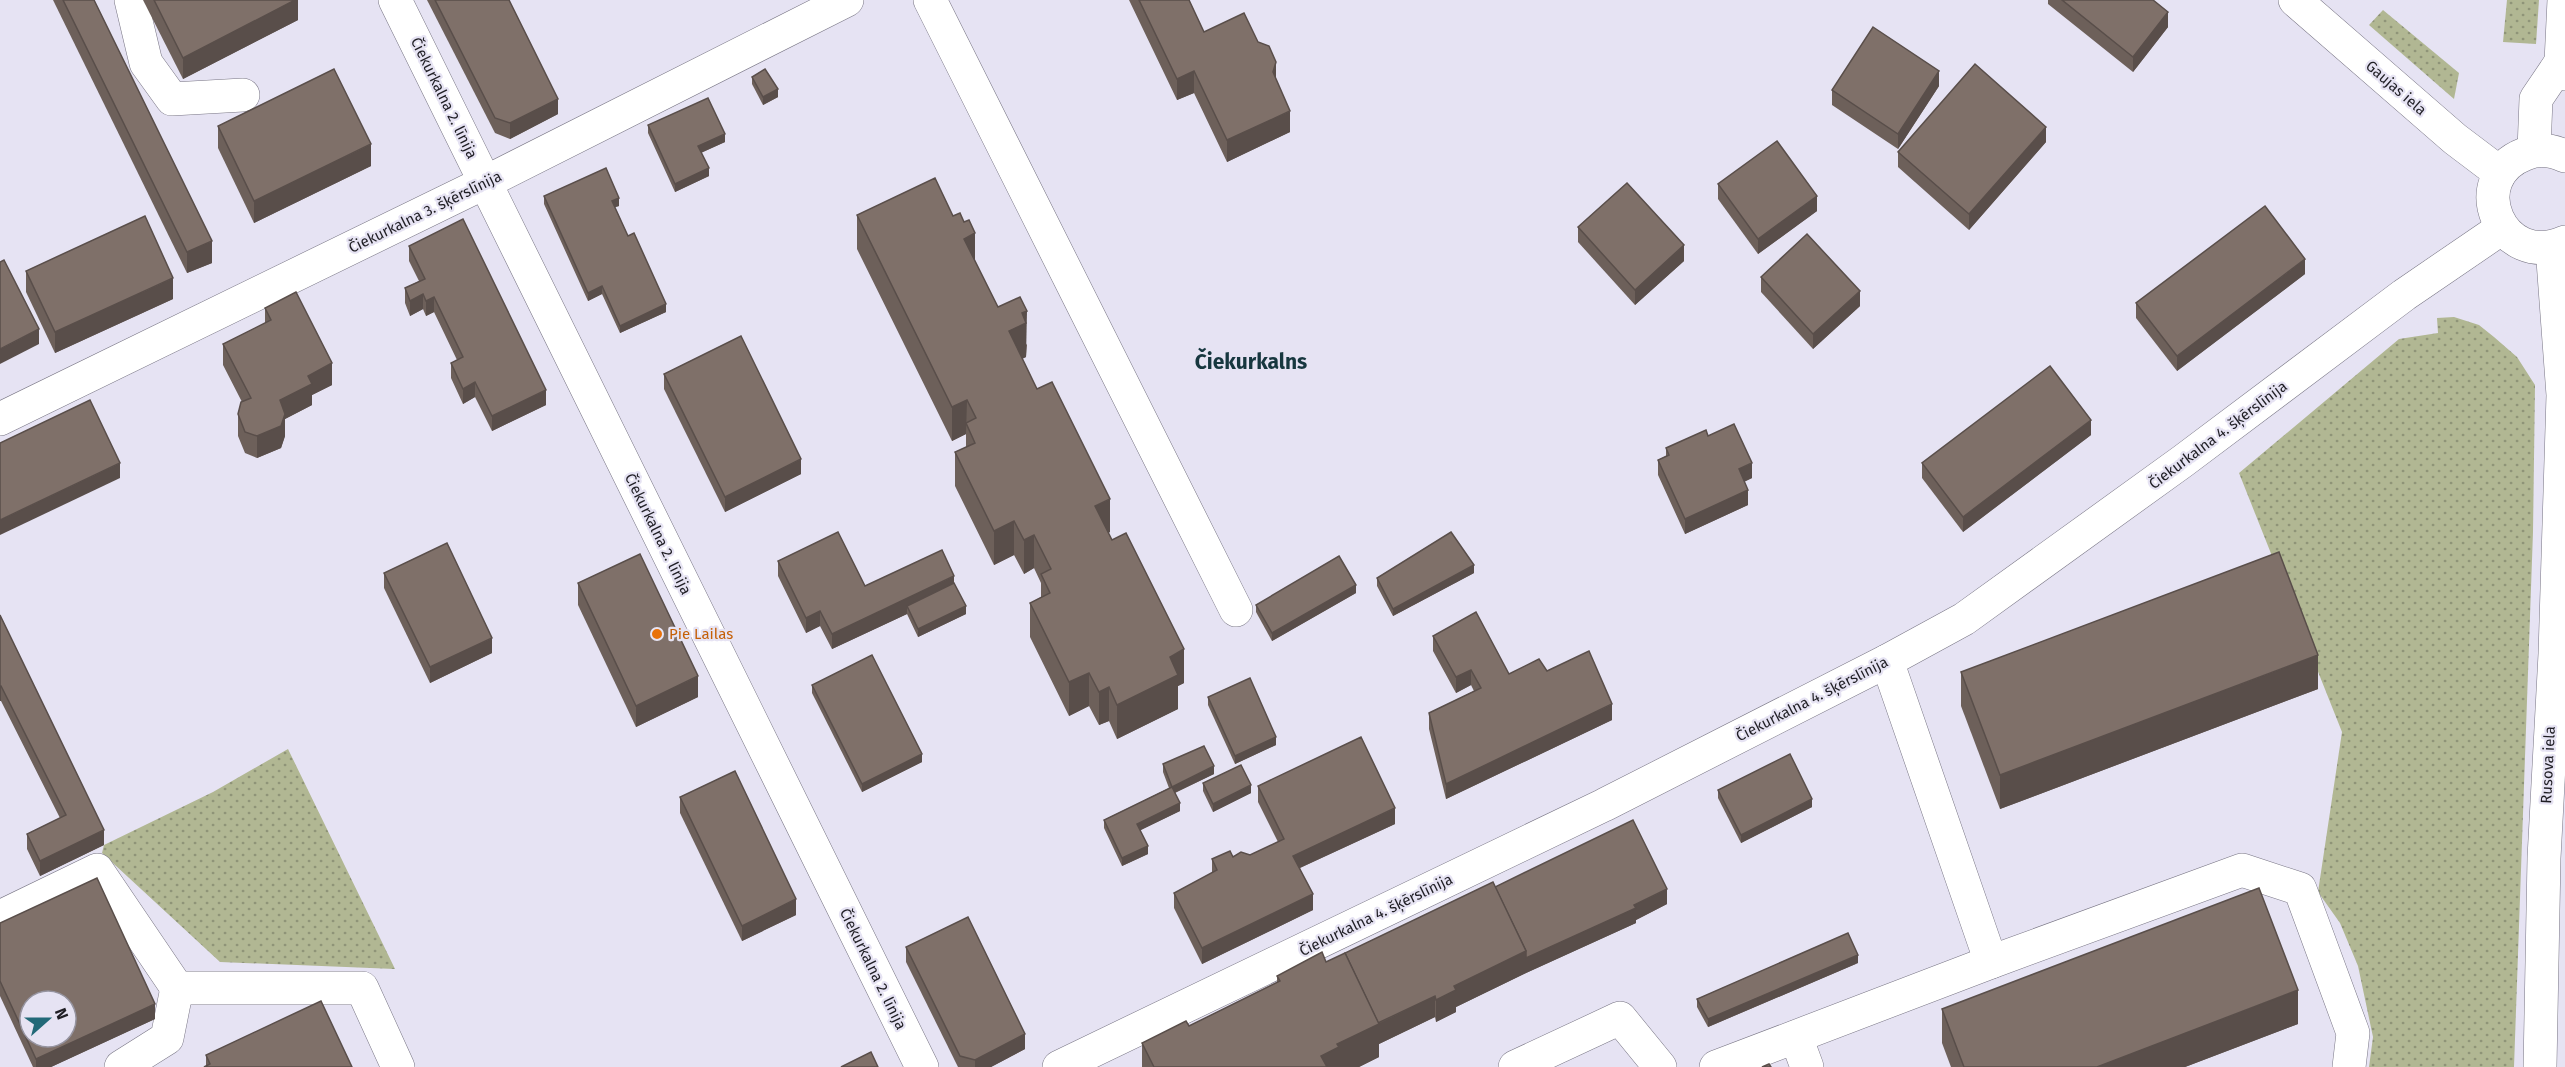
<svg xmlns="http://www.w3.org/2000/svg" width="2565" height="1067" font-family="'Fira Sans',sans-serif">
<defs>
<pattern id="grass-dots" width="8" height="8" patternUnits="userSpaceOnUse" patternTransform="scale(1.5)"><rect width="8" height="8" fill="#b1b793"/><path d="M2 2h.1M6 6h.1" fill="none" stroke="#8f9478" stroke-width="1.8" stroke-linecap="round"/></pattern>
</defs>
<rect width="100%" height="100%" fill="#e6e3f3"/>
<g fill="url(#grass-dots)">
<path d="M2507,0H2539L2536,44L2503,42Z"/>
<path d="M2383,10L2459,73L2454,99L2369,25Z"/>
<path d="M2454,317L2479,325L2494,337L2517,357L2535,385L2533,532L2514,1067H2369L2373,1037L2358,966L2340,923L2318,892L2342,732L2239,473L2399,339L2438,333L2437,318Z"/>
<path d="M288,749L380,938L395,969L220,962L102,853L104,845L213,792Z"/>
</g>
<g fill="none" stroke-linecap="round" stroke-linejoin="round">
<defs>
<g id="minor">
<path d="M131,0L146,63L172,99L243,95"/>
<path d="M395,0L922,1067"/>
<path d="M930,0L1236,610"/>
<path d="M2295,0L2455,139L2500,173"/>
<path d="M2564,0L2561,62L2565,74"/>
<path d="M2534,150L2536,99L2561,62"/>
<path d="M2565,156C2552,150 2539,148 2525,154C2462,178 2501,271 2565,242"/>
<path d="M0,419L486,182L847,0"/>
<path d="M1887,661L1991,962"/>
<path d="M0,917L97,870L177,988H362L398,1067"/>
<path d="M1796,1037L1807,1067"/>
<path d="M121,1067L167,1038L177,988"/>
<path d="M1059,1067L1604,805L1887,661L1964,619L2183,461L2404,295L2502,228"/>
<path d="M1515,1067L1620,1018L1660,1067"/>
<path d="M1716,1067L1991,962L2242,870L2300,889L2353,1033L2349,1067"/>
<path d="M2540,1067L2544,858L2555,654L2563,395L2552,247"/>
</g>
</defs>
<use href="#minor" stroke="#787584" stroke-width="34"/>
<use href="#minor" stroke="#fff" stroke-width="33"/>
</g>
<g fill="#6d605a">
<path d="M53,0H94L212,263L187,273Z"/>
<path d="M143,0H298V20L183,79Z"/>
<path d="M427,0H509L558,114L510,139L495,133Z"/>
<path d="M1129,0H1189L1204,32L1290,132L1227,162L1194,93L1177,100Z"/>
<path d="M2048,0H2153L2168,27L2133,72L2048,4Z"/>
<path d="M752,77L778,97L763,105L752,84Z"/>
<path d="M1939,86L1898,149L1832,105V90Z"/>
<path d="M648,125L725,142L701,153L709,176L675,192L648,133Z"/>
<path d="M218,126L371,166L254,223L218,148Z"/>
<path d="M2046,142L1969,230L1898,167V152Z"/>
<path d="M1718,184L1817,211L1758,254L1718,199Z"/>
<path d="M544,196L619,206L615,207L628,236L666,312L620,333L602,294L588,301L544,204Z"/>
<path d="M857,215L953,216L998,307L1027,345L1026,357L1022,359L1037,389L1110,532L1108,533L1184,683L1178,686V709L1117,739L1109,721L1099,725L1089,706L1069,716L1030,637V603L1041,597V583L1034,568L1024,574L1014,555L994,565L955,486V452L966,447V434L952,441L857,249Z"/>
<path d="M1578,227L1684,261L1635,305L1578,242Z"/>
<path d="M409,246L546,405L492,431L475,397L463,404L451,378V363L457,360L434,312L426,316L423,309L410,316L405,303V288L419,281L409,261Z"/>
<path d="M26,271L173,299L55,353L26,292Z"/>
<path d="M2305,274L2177,371L2136,318V303Z"/>
<path d="M1761,277L1860,306L1813,349L1761,292Z"/>
<path d="M265,308L332,385L312,395V405L285,419V436L281,448L257,458L245,453L238,436V414L242,402L223,365V344L265,323Z"/>
<path d="M664,374L801,474L725,512L664,389Z"/>
<path d="M2091,435L1963,532L1922,478V463Z"/>
<path d="M1708,436L1752,478L1744,482L1748,505L1685,534L1658,475V460L1666,456V448Z"/>
<path d="M778,561L865,586L954,583L966,614L918,637L907,614L832,649L820,626L806,633L778,576Z"/>
<path d="M384,573L492,653L430,683L384,588Z"/>
<path d="M1474,573L1393,616L1377,586V578Z"/>
<path d="M578,583L698,697L636,727L578,605Z"/>
<path d="M1356,593L1272,641L1256,612V605Z"/>
<path d="M0,615L104,845L40,876L27,849V834L60,818L1,701Z"/>
<path d="M1433,636L1509,674L1547,671L1612,720L1446,799L1429,729V713L1474,691L1471,685L1456,693L1433,651Z"/>
<path d="M1961,672L2318,689L2000,809L1961,706Z"/>
<path d="M812,685L922,762L862,792L812,693Z"/>
<path d="M1208,697L1276,745L1235,764L1208,705Z"/>
<path d="M1163,764L1214,774L1175,793L1180,811L1140,830L1148,854L1122,866L1104,828V820L1169,788L1163,772Z"/>
<path d="M1203,783L1251,793L1213,812L1203,791Z"/>
<path d="M1258,786L1395,824L1300,868L1313,910L1202,964L1174,908V893L1212,873V859L1250,855L1278,842L1258,802Z"/>
<path d="M1718,790L1812,807L1741,843L1718,798Z"/>
<path d="M680,797L796,915L742,941L680,813Z"/>
<path d="M1495,887L1667,904L1636,920V923L1526,973L1456,1007V1012L1436,1022L1435,1017L1379,1044V1057L1359,1067H1142V1043L1189,1026L1277,983V976L1326,962Z"/>
<path d="M0,923L155,1019L51,1067H33L0,996Z"/>
<path d="M906,947L1025,1049L991,1067H958L906,962Z"/>
<path d="M1858,963L1708,1027L1697,1007V999Z"/>
<path d="M1942,1009L2298,1024L2185,1067H1951L1942,1043Z"/>
<path d="M206,1055L352,1067L206,1066Z"/>
</g>
<g fill="#594e4a">
<path d="M295,0H298V20L183,79V58Z"/>
<path d="M2168,12V27L2133,72V57Z"/>
<path d="M1276,62V83L1273,72Z"/>
<path d="M1194,71V93L1177,100V79Z"/>
<path d="M1939,71V86L1898,149V134Z"/>
<path d="M778,89V97L763,105V97Z"/>
<path d="M558,99V114L510,139V123Z"/>
<path d="M1290,111V132L1227,162V140Z"/>
<path d="M2046,127V142L1969,230V214Z"/>
<path d="M725,134V142L698,154V146Z"/>
<path d="M371,144V166L254,223V201Z"/>
<path d="M709,168V176L675,192V184Z"/>
<path d="M1817,196V211L1758,254V239Z"/>
<path d="M619,198V206L612,208V201Z"/>
<path d="M975,233V267L964,239Z"/>
<path d="M212,241V263L187,273V252Z"/>
<path d="M1684,245V261L1635,305V290Z"/>
<path d="M2305,259V274L2177,371V356Z"/>
<path d="M173,278V299L55,353V332Z"/>
<path d="M602,286V294L588,301V293Z"/>
<path d="M1860,291V306L1813,349V334Z"/>
<path d="M423,294V309L410,316V301Z"/>
<path d="M434,297V312L426,316V301Z"/>
<path d="M666,304V312L620,333V326Z"/>
<path d="M1027,311L1026,357L1009,364V331L1022,313Z"/>
<path d="M39,329V344L0,364V349Z"/>
<path d="M332,363V385L312,395V405L285,419V436L281,448L257,458V436L280,400L308,376Z"/>
<path d="M475,382V397L463,404V389Z"/>
<path d="M546,390V405L492,431V416Z"/>
<path d="M967,400L966,434L952,441V407Z"/>
<path d="M2091,420V435L1963,532V517Z"/>
<path d="M801,459V474L725,512V497Z"/>
<path d="M120,463V478L0,535V520Z"/>
<path d="M1752,463V478L1739,484V469Z"/>
<path d="M1748,490V505L1685,534V519Z"/>
<path d="M1110,499V532L1095,539V506Z"/>
<path d="M1014,521V555L994,565V531Z"/>
<path d="M1034,535V568L1024,574V540Z"/>
<path d="M1474,565V573L1393,616V609Z"/>
<path d="M954,576V591L907,606V614L832,649V634Z"/>
<path d="M1356,585V593L1272,641V633Z"/>
<path d="M966,606V614L918,637V629Z"/>
<path d="M820,611V626L806,633V618Z"/>
<path d="M492,638V653L430,683V667Z"/>
<path d="M1184,649V683L1178,686V709L1117,739V705L1170,657Z"/>
<path d="M2318,655V689L2000,809V775Z"/>
<path d="M1471,670V685L1456,693V677Z"/>
<path d="M1089,673V706L1069,716V682Z"/>
<path d="M698,676V697L636,727V706Z"/>
<rect x="0" y="686" width="1" height="15"/>
<path d="M1109,687V721L1099,725V692Z"/>
<path d="M1612,704V720L1446,799V784Z"/>
<path d="M1276,737V745L1235,764V756Z"/>
<path d="M922,754V762L862,792V784Z"/>
<path d="M1214,766V774L1172,794V787Z"/>
<path d="M1251,785V793L1213,812V804Z"/>
<path d="M1812,799V807L1741,843V835Z"/>
<path d="M1180,803V811L1137,832V824Z"/>
<path d="M1395,808V824L1293,871V856Z"/>
<path d="M104,830V845L40,876V861Z"/>
<path d="M1148,846V854L1122,866V858Z"/>
<path d="M1667,889V904L1636,920V923L1526,973L1456,1007V1012L1436,1022V1000L1454,986L1526,951L1634,905Z"/>
<path d="M1313,894V910L1202,964V948Z"/>
<path d="M796,899V915L742,941V926Z"/>
<path d="M1858,955V963L1708,1027V1019Z"/>
<path d="M2298,990V1024L2185,1067H2097Z"/>
<path d="M1435,996V1017L1379,1044V1057L1359,1067H1321V1056L1337,1044Z"/>
<path d="M155,1004V1019L51,1067H36V1059Z"/>
<path d="M1025,1034V1049L991,1067H975V1060Z"/>
</g>
<g fill="#7f7069" stroke="#594e4a" stroke-width="1.5" fill-rule="evenodd">
<path d="M63,0H94L212,241L187,252Z"/>
<path d="M154,0H295L183,58Z"/>
<path d="M435,0H509L558,99L510,123L495,118Z"/>
<path d="M1139,0H1189L1204,32L1244,13L1258,42L1269,46L1276,62L1273,72L1290,111L1227,140L1194,71L1177,79Z"/>
<path d="M2062,0H2153L2168,12L2133,57Z"/>
<path d="M1873,27L1939,71L1898,134L1832,90Z"/>
<path d="M1975,64L2046,127L1969,214L1898,152Z"/>
<path d="M334,69L371,144L254,201L218,126Z"/>
<path d="M765,69L778,89L763,97L752,77Z"/>
<path d="M708,98L725,134L698,146L709,168L675,184L648,125Z"/>
<path d="M1777,141L1817,196L1758,239L1718,184Z"/>
<path d="M606,168L619,198L612,201L628,236L634,233L666,304L620,326L602,286L588,293L544,196Z"/>
<path d="M935,178L953,216L960,213L964,222L969,220L975,233L964,239L998,307L1020,297L1027,311L1022,313L1026,323L1009,331L1037,389L1052,382L1110,499L1095,506L1112,540L1126,533L1184,649L1170,657L1178,675L1117,705L1109,687L1099,692L1089,673L1069,682L1030,603L1050,593L1041,574L1051,569L1034,535L1024,540L1014,521L994,531L955,452L975,443L966,423L976,418L967,400L952,407L857,215Z"/>
<path d="M1627,183L1684,245L1635,290L1578,227Z"/>
<path d="M2265,206L2305,259L2177,356L2136,303Z"/>
<path d="M145,216L173,278L55,332L26,271Z"/>
<path d="M463,219L546,390L492,416L475,382L463,389L451,363L463,357L434,297L426,301L423,294L410,301L405,288L425,279L409,246Z"/>
<path d="M1807,234L1860,291L1813,334L1761,277Z"/>
<path d="M4,260L39,329L0,349V262Z"/>
<path d="M296,292L332,363L308,376L312,384L280,400L285,414L281,426L257,436L245,432L238,414L241,402L251,398L223,344L271,320L265,308Z"/>
<path d="M741,336L801,459L725,497L664,374Z"/>
<path d="M2050,366L2091,420L1963,517L1922,463Z"/>
<path d="M90,400L120,463L0,520V443Z"/>
<path d="M1734,424L1752,463L1739,469L1748,490L1685,519L1658,460L1669,455L1666,448L1706,430L1708,436Z"/>
<path d="M838,532L865,586L942,550L954,576L832,634L820,611L806,618L778,561Z"/>
<path d="M1451,532L1474,565L1393,609L1377,578Z"/>
<path d="M447,543L492,638L430,667L384,573Z"/>
<path d="M2279,552L2318,655L2000,775L1961,672Z"/>
<path d="M640,554L698,676L636,706L578,583Z"/>
<path d="M1339,556L1356,585L1272,633L1256,605Z"/>
<path d="M954,583L966,606L918,629L907,606Z"/>
<path d="M1476,612L1509,674L1539,659L1547,671L1589,651L1612,704L1446,784L1429,713L1481,688L1471,670L1456,677L1433,636Z"/>
<path d="M0,615L104,830L40,861L27,834L66,815L1,686H0Z"/>
<path d="M872,655L922,754L862,784L812,685Z"/>
<path d="M1250,678L1276,737L1235,756L1208,697Z"/>
<path d="M1361,737L1395,808L1293,856L1313,894L1202,948L1174,893L1217,870L1212,859L1230,851L1233,857L1241,852L1250,855L1284,839L1258,786Z"/>
<path d="M1204,746L1214,766L1172,787L1163,764Z"/>
<path d="M1790,754L1812,799L1741,835L1718,790Z"/>
<path d="M1241,765L1251,785L1213,804L1203,783Z"/>
<path d="M735,771L796,899L742,926L680,797Z"/>
<path d="M1172,787L1180,803L1137,824L1148,846L1122,858L1104,820Z"/>
<path d="M1633,820L1667,889L1634,905L1636,908L1526,958V951L1495,887Z"/>
<path d="M97,878L155,1004L36,1059L0,981V923ZM30,1001H66V1037H30Z"/>
<path d="M1493,882L1526,951L1454,986L1456,990L1436,1000L1435,996L1378,1023L1345,953Z"/>
<path d="M2259,888L2298,990L2097,1067H1964L1942,1009Z"/>
<path d="M968,917L1025,1034L975,1060L960,1056L906,947Z"/>
<path d="M1848,933L1858,955L1708,1019L1697,999Z"/>
<path d="M1322,952L1326,962L1345,953L1379,1024L1337,1044L1339,1047L1321,1056L1327,1067H1154L1142,1043L1186,1021L1189,1026L1280,981L1277,976Z"/>
<path d="M321,1001L352,1067H204L210,1064L206,1055Z"/>
<path d="M871,1052L878,1067H841Z"/>
<path d="M1769,1064L1771,1067H1762Z"/>
</g>
<circle fill="#e8710a" stroke="#e6e3f3" stroke-width="2" cx="657" cy="634" r="6"/>
<g text-anchor="middle" dominant-baseline="central" stroke-width="4.5" stroke-linejoin="round" paint-order="stroke">
<g font-size="15" fill="#1f1e24" stroke="#e6e3f3">
<text transform="translate(2396 88) rotate(41)">Gaujas iela</text>
<text transform="translate(444 98) rotate(64)">Čiekurkalna 2. līnija</text>
<text transform="translate(425 212) rotate(-26)">Čiekurkalna 3. šķērslīnija</text>
<text transform="translate(2218 435) rotate(-37)">Čiekurkalna 4. šķērslīnija</text>
<text transform="translate(658 534) rotate(64)">Čiekurkalna 2. līnija</text>
<text transform="translate(1812 699) rotate(-27)">Čiekurkalna 4. šķērslīnija</text>
<text transform="translate(2548 765) rotate(-87)">Rusova iela</text>
<text transform="translate(1376 915) rotate(-26)">Čiekurkalna 4. šķērslīnija</text>
<text transform="translate(873 969) rotate(64)">Čiekurkalna 2. līnija</text>
</g>
<g font-size="15" fill="#c56008" stroke="#e6e3f3" text-anchor="start">
<text x="669" y="634">Pie Lailas</text>
</g>
<g font-size="21" font-weight="bold" fill="#17373f" stroke="#e6e3f3">
<text x="1251" y="362">Čiekurkalns</text>
</g>
</g>
<g transform="translate(48 1019) rotate(69)"><circle r="28" fill="#e6e3f3" stroke="#9694a0" stroke-width="1.5"/>
<path d="M0-4.5L10 22L0 15L-10 22Z" fill="#226978"/>
<text y="-9" font-size="16" font-weight="bold" text-anchor="middle" fill="#1f1e24">N</text>
</g>
</svg>
